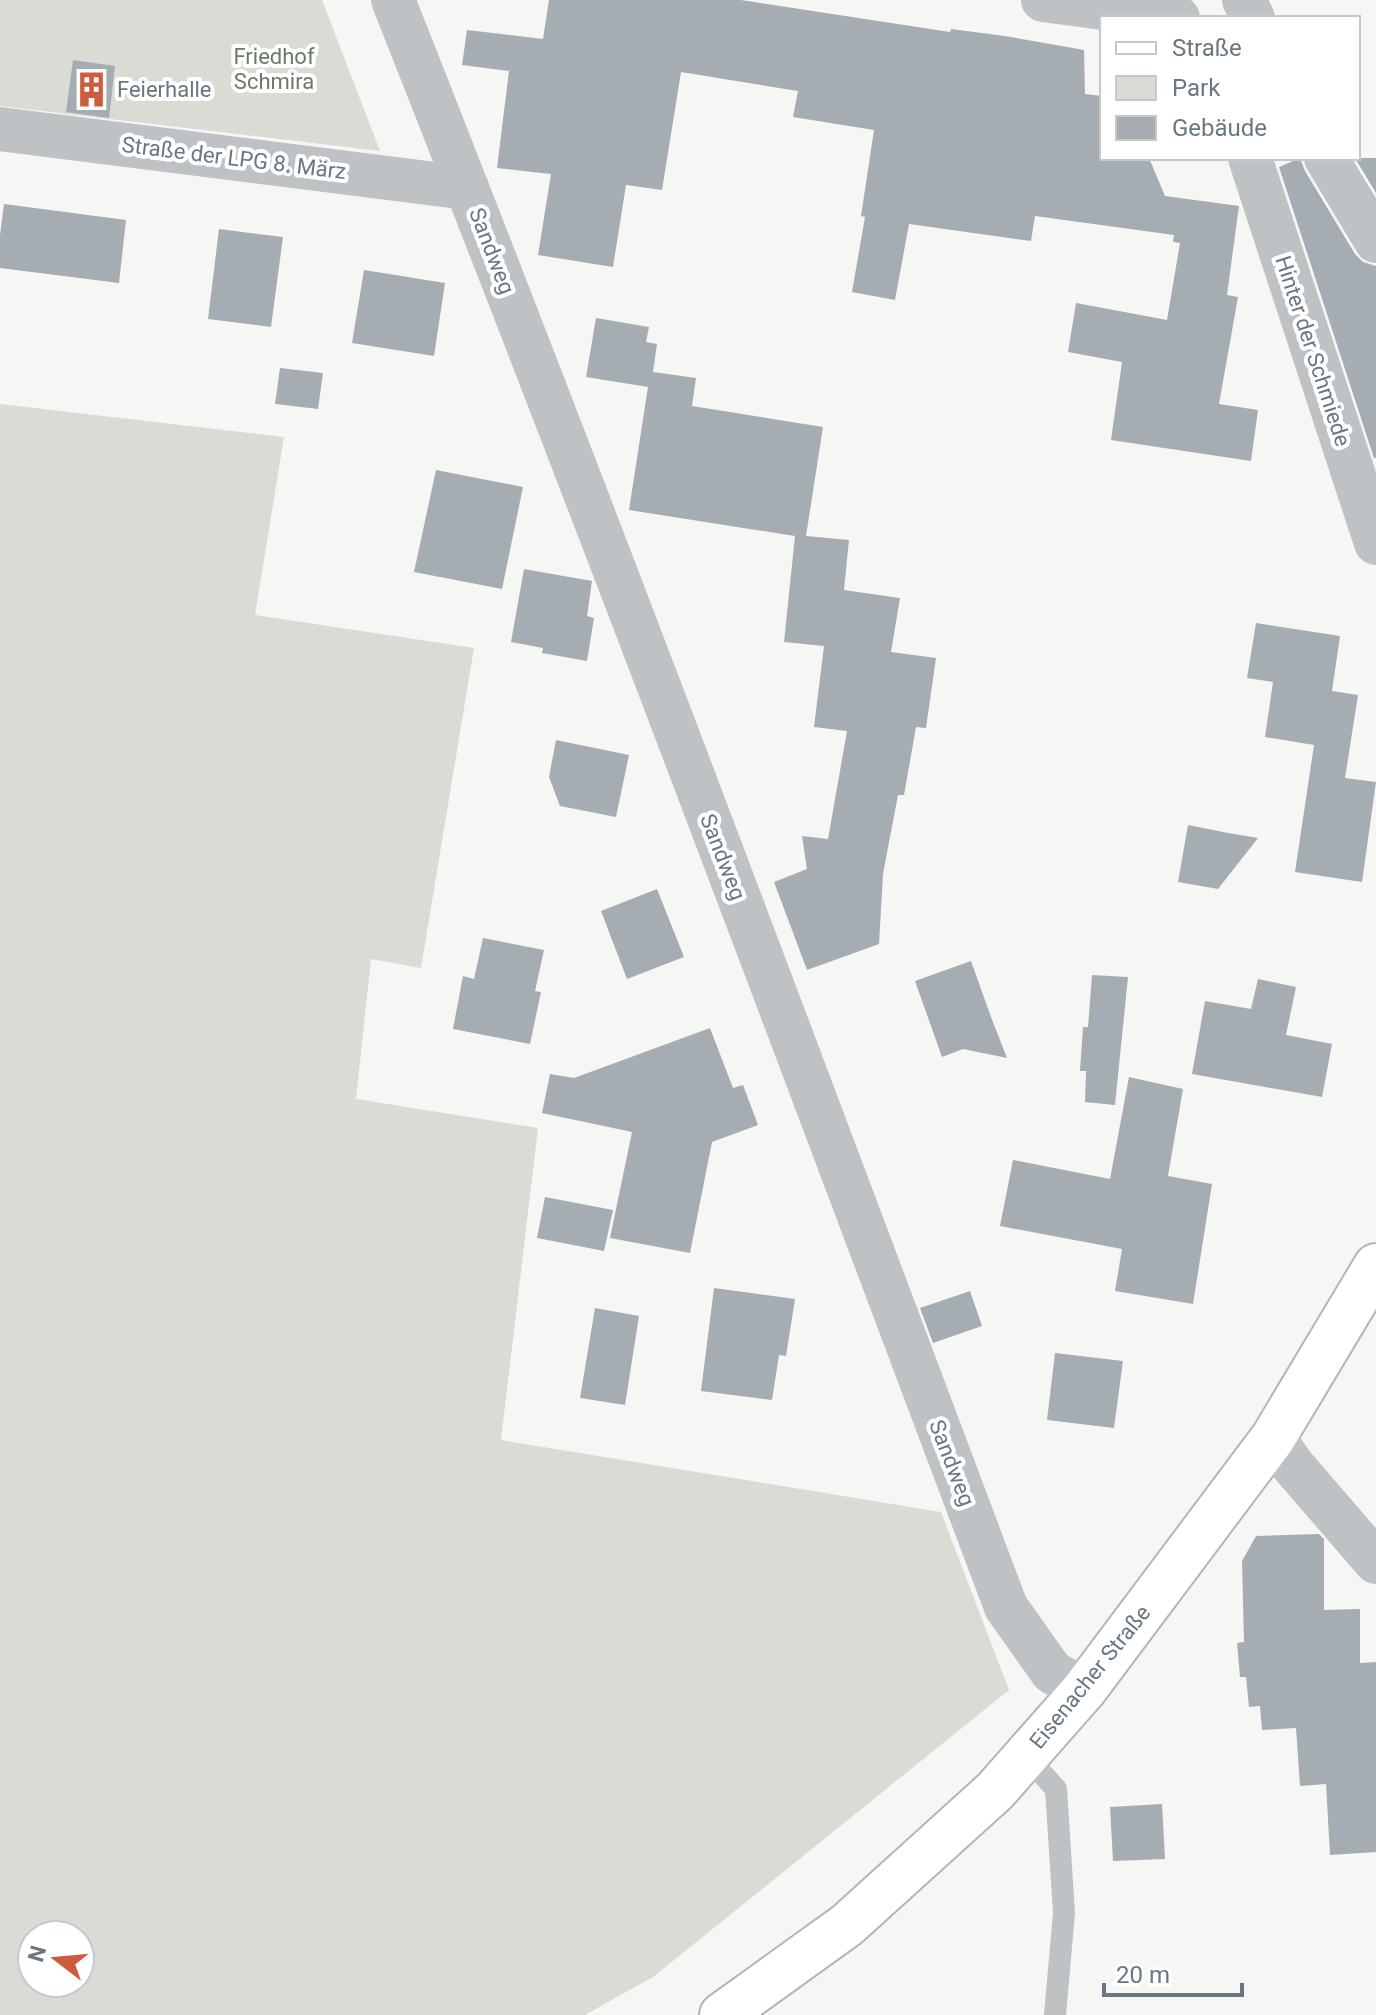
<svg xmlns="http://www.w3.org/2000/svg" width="1376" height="2015" font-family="Roboto,sans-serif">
<rect width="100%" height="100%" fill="#f6f6f4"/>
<g fill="#d8dcd5" fill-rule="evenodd">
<path d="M0,0H322L380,151L0,106Z"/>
<path d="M0,404L284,437L255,615L474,648L421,968L371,959L356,1099L538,1128L501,1440L941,1512L1009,1690L653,1977L585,2015H0ZM32,1935H80V1983H32Z"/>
</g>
<g fill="#a6adb2">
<path d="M549,0H741L950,32L951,29L1005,36L1084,50L1085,94L1102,96V158H1149L1165,196L1239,206L1227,295L1238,297L1219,404L1258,410L1251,461L1111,440L1122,362L1068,352L1076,303L1167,320L1180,243L1173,242L1174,235L1035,216L1031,241L909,224L895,300L852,292L865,217L861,216L874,130L793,117L798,91L681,72L662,190L626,185L613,267L538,255L551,174L497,168L509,71L462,65L467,30L543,39Z"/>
<path d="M73,60L115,66L109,118L66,112Z"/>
<path d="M1300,158L1305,171L1355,254L1363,262L1376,266V458H1374L1279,167Z"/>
<path d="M1355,158H1376V193Z"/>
<path d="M4,204L126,220L119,283L0,268V235Z"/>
<path d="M219,229L283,237L271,327L208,319Z"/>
<path d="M364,270L445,283L434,356L352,343Z"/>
<path d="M596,318L649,327L646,342L657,344L653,372L696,378L692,406L823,427L806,536L849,540L844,590L900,598L891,652L936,658L926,728L916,727L904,795H898L883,874L879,944L807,970L774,882L807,869L802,836L828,839L847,731L814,727L824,646L784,642L795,536L629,510L648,387L586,377Z"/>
<path d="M280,368L323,373L318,409L275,404Z"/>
<path d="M436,470L523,487L502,589L414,572Z"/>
<path d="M524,569L592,581L587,616L594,618L587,661L542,653L543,648L511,642Z"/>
<path d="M1256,623L1340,636L1332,691L1358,695L1345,778L1376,782L1362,882L1295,872L1314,745L1265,737L1273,682L1247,678Z"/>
<path d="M556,740L629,755L616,817L560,806L549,777Z"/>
<path d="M1188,825L1228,833L1258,838L1218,889L1178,882Z"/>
<path d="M657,889L684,957L627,979L601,911Z"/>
<path d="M483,938L544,950L535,991L541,992L530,1044L453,1029L463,976L474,979Z"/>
<path d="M971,961L991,1017L1007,1058L963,1049L942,1057L915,981Z"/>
<path d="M1092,975L1128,977L1115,1105L1085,1102L1086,1071H1080L1083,1027H1088Z"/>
<path d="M1258,979L1296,987L1286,1035L1332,1044L1322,1097L1192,1074L1205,1001L1251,1009Z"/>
<path d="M710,1028L733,1088L743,1085L758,1125L712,1142L690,1253L610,1238L632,1132L542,1113L550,1074L574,1078Z"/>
<path d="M1129,1077L1183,1089L1168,1176L1212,1184L1193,1304L1115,1291L1122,1249L1000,1226L1013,1160L1110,1179Z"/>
<path d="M545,1197L613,1210L604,1251L537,1238Z"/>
<path d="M714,1288L795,1299L786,1356L779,1355L772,1400L701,1391Z"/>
<path d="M970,1291L982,1326L933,1343L920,1308Z"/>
<path d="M595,1308L639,1316L625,1405L580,1398Z"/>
<path d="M1055,1353L1123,1361L1114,1428L1047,1420Z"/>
<path d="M1319,1534L1324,1539V1610L1360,1609V1663L1376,1662V1852L1330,1855L1326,1784L1300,1786L1296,1728L1262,1730L1260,1706L1249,1707L1246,1677H1240L1237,1643L1244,1642L1242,1561L1256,1536Z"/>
<path d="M1162,1804L1165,1859L1113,1861L1110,1807Z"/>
</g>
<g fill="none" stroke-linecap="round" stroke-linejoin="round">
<defs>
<path id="secondary" d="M722,2015L847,1925L995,1791L1084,1690L1273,1438L1376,1266"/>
</defs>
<use href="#secondary" stroke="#b1b6b9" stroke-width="48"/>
<path stroke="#bec2c5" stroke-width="22" d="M1026,1756L1056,1789L1064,1913L1055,2015"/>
<g stroke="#bec2c5" stroke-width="44">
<path d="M393,0C604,533 804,1070 1006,1607L1052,1672L1084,1690"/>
<path d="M1043,0L1178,18"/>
<path d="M1244,0L1253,18"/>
<path d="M0,129L467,188"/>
<path d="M1250,158L1376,543"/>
<path d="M1326,158L1376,241"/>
<path d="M1273,1438L1294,1467L1376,1562"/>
</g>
<use href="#secondary" stroke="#fff" stroke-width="44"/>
</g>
<defs>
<symbol id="building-bare" viewBox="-9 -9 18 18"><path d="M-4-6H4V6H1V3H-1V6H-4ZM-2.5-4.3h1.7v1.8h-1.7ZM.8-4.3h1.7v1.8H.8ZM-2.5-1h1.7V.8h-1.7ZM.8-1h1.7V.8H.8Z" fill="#cd5c3d" stroke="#fff" stroke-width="2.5" paint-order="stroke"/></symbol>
</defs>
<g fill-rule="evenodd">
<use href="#building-bare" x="66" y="64" width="51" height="51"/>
</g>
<g text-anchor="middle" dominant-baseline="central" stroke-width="8" stroke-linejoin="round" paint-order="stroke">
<g font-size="22" fill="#6b7967" stroke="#fff">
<text x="274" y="56">Friedhof<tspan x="274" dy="25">Schmira</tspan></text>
</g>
<g font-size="22" fill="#697781" stroke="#fff" text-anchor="start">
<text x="117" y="89">Feierhalle</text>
</g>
<g font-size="22" fill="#697781" stroke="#fff">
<text transform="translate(234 158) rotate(7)">Straße der LPG 8. März</text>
<text transform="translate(492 251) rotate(69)">Sandweg</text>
<text transform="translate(1313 351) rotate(72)">Hinter der Schmiede</text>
<text transform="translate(723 857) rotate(69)">Sandweg</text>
<text transform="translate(952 1463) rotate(69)">Sandweg</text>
<text transform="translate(1090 1677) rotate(-51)">Eisenacher Straße</text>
</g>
</g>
<rect x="1100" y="16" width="260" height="144" fill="#ffffff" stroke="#c3c9cd" stroke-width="2"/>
<rect x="1116" y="42" width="40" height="12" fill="#ffffff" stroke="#c3c9cd" stroke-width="2"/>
<text x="1172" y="56" font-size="24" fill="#697781">Straße</text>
<rect x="1116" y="76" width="40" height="24" fill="#d8dcd5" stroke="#c3c9cd" stroke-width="2"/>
<text x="1172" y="96" font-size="24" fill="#697781">Park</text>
<rect x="1116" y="116" width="40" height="24" fill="#a6adb2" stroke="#c3c9cd" stroke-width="2"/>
<text x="1172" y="136" font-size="24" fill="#697781">Gebäude</text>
<g transform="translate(56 1959) rotate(286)"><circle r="38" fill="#ffffff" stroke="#c3c9cd" stroke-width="2"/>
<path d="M0-6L14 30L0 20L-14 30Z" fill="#cd5c3d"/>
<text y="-12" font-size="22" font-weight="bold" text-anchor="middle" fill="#697781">N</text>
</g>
<path d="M1104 1983v12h138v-12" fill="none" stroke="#697781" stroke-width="4"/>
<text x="1116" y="1983" font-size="24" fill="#697781" stroke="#ffffff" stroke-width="6" paint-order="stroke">20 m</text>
</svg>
